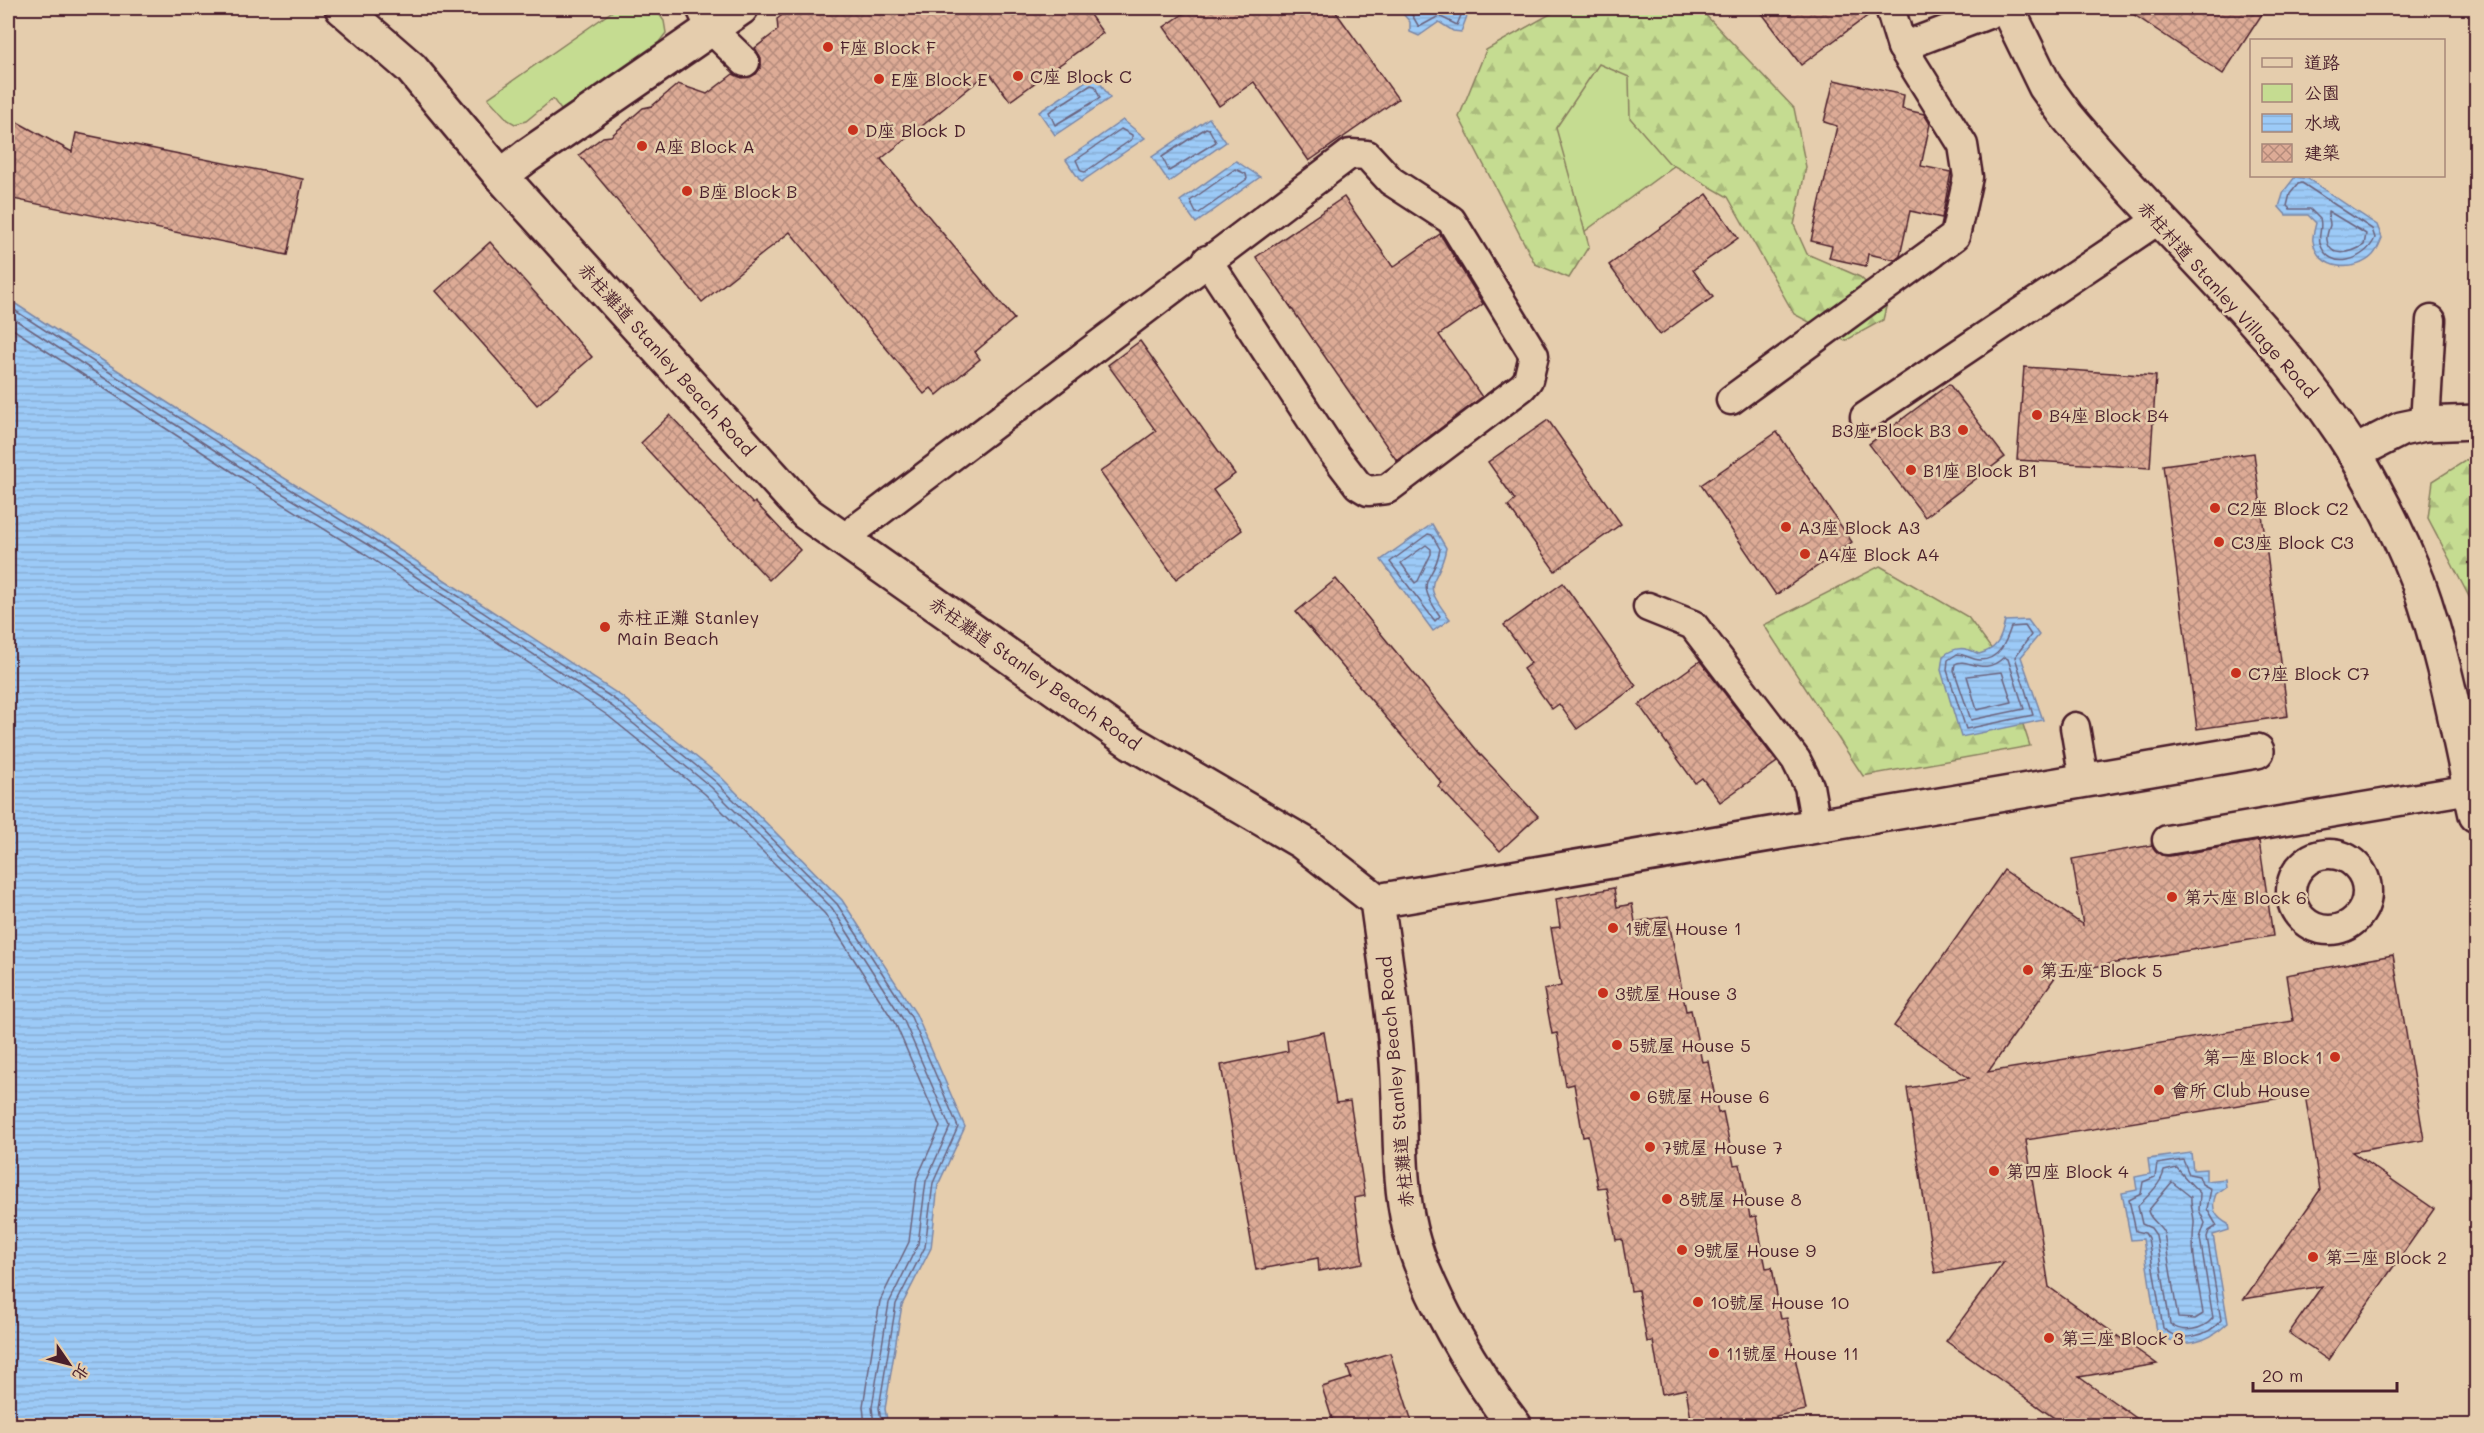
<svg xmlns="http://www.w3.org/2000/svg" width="2484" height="1433" font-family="Mali,'LXGW WenKai TC',sans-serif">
<defs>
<pattern id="forest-firs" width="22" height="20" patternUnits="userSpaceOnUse" patternTransform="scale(1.5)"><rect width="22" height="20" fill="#c5dc91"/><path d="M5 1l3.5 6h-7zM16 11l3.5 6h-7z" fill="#abbc7d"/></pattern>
<pattern id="water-rules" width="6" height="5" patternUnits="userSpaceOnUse" patternTransform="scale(1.5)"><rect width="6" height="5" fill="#9ccaf7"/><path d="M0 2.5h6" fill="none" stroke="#88add4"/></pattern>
<pattern id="building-cross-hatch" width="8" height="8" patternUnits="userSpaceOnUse" patternTransform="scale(1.5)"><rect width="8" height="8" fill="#ddab96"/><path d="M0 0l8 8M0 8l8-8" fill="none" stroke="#b58b7b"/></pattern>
</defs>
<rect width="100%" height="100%" fill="#e5cdad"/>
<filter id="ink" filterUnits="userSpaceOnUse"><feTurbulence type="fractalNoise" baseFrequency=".0167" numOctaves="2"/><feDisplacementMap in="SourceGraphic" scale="12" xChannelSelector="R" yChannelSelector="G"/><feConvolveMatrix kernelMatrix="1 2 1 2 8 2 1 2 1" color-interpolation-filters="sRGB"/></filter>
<g filter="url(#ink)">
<g fill="#c5dc91" stroke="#887e5e" stroke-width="1.5">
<path d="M617,8H655L664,21L666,33L659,42L561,110L553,99L526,121L515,124L508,120L488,98Z"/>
<path d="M1610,37L1694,151L1569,243L1486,129Z"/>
</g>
<g fill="url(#forest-firs)" stroke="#887e5e" stroke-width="1.5">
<path d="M1561,8H1699L1794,108L1806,167L1794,225L1807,254L1860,277L1887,303L1883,320L1845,341L1794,314L1728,197L1669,163L1630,118L1629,77L1599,64L1556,128L1589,246L1569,278L1535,264L1459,117L1486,50Z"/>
<path d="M2476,454V610L2428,518L2433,481Z"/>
<path d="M1880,566L1968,617L2004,666L2030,746L1863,776L1764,625Z"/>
</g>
<g fill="url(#water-rules)" stroke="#7b86a5" stroke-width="1.5">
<path d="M1398,8H1470L1461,32L1453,31L1439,22L1419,36L1410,32V22Z"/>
<path d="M1095,75L1110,98L1055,135L1039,112Z"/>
<path d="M1209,118L1226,142L1169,182L1152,157Z"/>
<path d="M1123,120L1145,138L1081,182L1066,160Z"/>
<path d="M1236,161L1260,177L1196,223L1180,201Z"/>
<path d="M2295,177L2308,179L2377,225L2382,238C2380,243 2377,251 2373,255C2356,273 2317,271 2313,241C2312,236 2315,228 2316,223L2308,215H2286L2279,207L2284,191Z"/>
<path d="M8,299L268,468L375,534L621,696L721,777L842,900L916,1014L965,1127L938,1185L931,1248L902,1305L885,1409L888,1425H8Z"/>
<path d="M1432,524L1446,548C1439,587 1417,578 1450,619L1433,631L1381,560Z"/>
<path d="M2028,620L2039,635L2021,657L2043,720L1961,737L1941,670L1943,656C1956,646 1964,647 1979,654C1998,649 2001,639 2005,621Z"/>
<path d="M2191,1153L2193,1170L2206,1169V1181L2225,1179L2226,1187L2216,1194C2210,1208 2215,1217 2228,1224L2229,1230L2213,1235L2228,1323C2207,1343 2181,1352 2157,1332L2143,1239L2131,1240L2122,1193L2137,1190L2135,1177L2150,1174L2148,1159Z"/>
</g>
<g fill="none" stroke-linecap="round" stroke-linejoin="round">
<g stroke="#6b637d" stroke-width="1.5">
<path d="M1408,8L1419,27L1439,16L1457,25L1464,8"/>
<path d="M1091,85L1095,86L1100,98L1055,125L1049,112Z"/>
<path d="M1206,128L1209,129L1216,142L1169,171L1162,157Z"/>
<path d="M1121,129L1132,135V139L1085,172L1081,171L1076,160Z"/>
<path d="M1235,169L1246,174L1247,179L1199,213H1196L1190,201Z"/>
<path d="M2302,183L2372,229L2375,238C2366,260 2329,273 2320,243C2318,235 2323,227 2320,219L2310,209H2290L2287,206L2290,194L2298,184Z"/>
<path d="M2328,211L2366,234L2364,245C2353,252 2330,260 2327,240C2326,235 2329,229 2330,225C2330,219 2327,216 2328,211Z"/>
<path d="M8,306L264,473L372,539L617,701L716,782L837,904L911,1017L958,1127L933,1183L925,1247L896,1304L879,1408L882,1426"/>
<path d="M8,315L260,480L368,545L613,707L711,787L832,908L904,1021L950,1127L926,1181L918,1244L889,1303L872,1407L874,1426"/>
<path d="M8,326L256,487L363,553L607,715L705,794L825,914L896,1025L940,1127L917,1178L909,1242L880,1301L863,1406L865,1426"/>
<path d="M1428,534L1432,535L1440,549C1434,584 1412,576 1440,616L1435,621L1390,562Z"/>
<path d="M1426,545L1431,549V554L1418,581L1415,583L1401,563Z"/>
<path d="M2025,626L2031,635L2015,657L2033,715L1966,729L1947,670L1948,660L1957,654C1965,654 1972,660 1980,660C1999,660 2006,642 2011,627Z"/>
<path d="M2004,657L2008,659L2024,709L1971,720L1954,670L1955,664C1967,656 1983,678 2004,657Z"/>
<path d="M2002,672L2012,702L1977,710L1967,676Z"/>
<path d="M2183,1160L2189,1174L2199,1176L2202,1184L2211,1189L2207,1209L2217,1226L2209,1231L2207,1237L2221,1320C2208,1337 2179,1344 2163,1328L2148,1238L2145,1233L2136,1231L2129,1200L2141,1194L2143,1182L2155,1177L2157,1164Z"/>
<path d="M2177,1168C2184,1177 2192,1185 2200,1193L2199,1210L2205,1223L2200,1238L2213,1318C2203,1330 2183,1334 2170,1324L2156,1235L2151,1228L2142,1224L2138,1206C2147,1197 2162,1183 2164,1171Z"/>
<path d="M2172,1182L2191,1197C2190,1206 2195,1218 2194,1224C2190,1253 2199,1284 2203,1314L2195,1319L2178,1318L2164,1233C2160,1224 2150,1220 2148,1211Z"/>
</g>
</g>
<g fill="url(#building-cross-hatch)" stroke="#4a1f2b" stroke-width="1.5">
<path d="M792,8H1085L1103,33L1010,101L989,72L881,159L1014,319L975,352L980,359L937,395L931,388L924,394L790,232L702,302L579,155L603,137L611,136L643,108L652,106L678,84L707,94L733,74L742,78L756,74L761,67V58L755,48L778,30L777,19Z"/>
<path d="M1192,8H1333L1398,99L1309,161L1254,82L1219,106L1164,27Z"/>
<path d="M1758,8H1874V11L1801,65Z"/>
<path d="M2124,8H2266L2223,74Z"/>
<path d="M1834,80L1904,95L1902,109L1924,114L1930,124L1921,166L1951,172L1942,218L1910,211L1900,256L1895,260L1868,254L1866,266L1829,258L1832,246L1811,241L1837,126L1824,122Z"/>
<path d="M8,117L72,152L76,133L303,179L287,255L8,198Z"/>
<path d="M1707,194L1738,238L1693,270L1713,297L1660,335L1609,265Z"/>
<path d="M1344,197L1393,267L1440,234L1483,304L1439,335L1482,397L1397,461L1256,257Z"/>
<path d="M490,242L592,357L537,405L436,291Z"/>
<path d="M1140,341L1235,474L1213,490L1242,530L1176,579L1100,472L1156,431L1108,365Z"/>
<path d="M2024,367L2156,376L2150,468L2017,460Z"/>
<path d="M1949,384L2005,457L1925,517L1869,444Z"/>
<path d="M670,415L753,504L755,502L800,550L769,580L641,443Z"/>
<path d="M1548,420L1621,524L1555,571L1508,506L1515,500L1488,462Z"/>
<path d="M1777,432L1852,542L1776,595L1701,485Z"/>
<path d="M2254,453L2288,716L2197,729L2163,465Z"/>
<path d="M1336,579L1480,754L1538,816L1500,851L1438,786L1442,783L1296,612Z"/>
<path d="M1563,583L1636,686L1577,729L1559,704L1552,709L1523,669L1531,663L1504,625Z"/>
<path d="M1700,661L1777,762L1720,802L1702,778L1695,783L1639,705Z"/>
<path d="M2259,841L2273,936L2058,973L1988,1072L2293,1021L2286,975L2393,955L2424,1140L2352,1152L2434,1209L2328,1360L2289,1333L2322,1286L2244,1299L2320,1190L2305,1094L2026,1140L2049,1287L2157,1364L2079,1377L2146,1425H2064L1946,1341L2004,1262L1935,1273L1907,1088L1969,1078L1894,1026L2004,870L2083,925L2072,859L2152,845L2161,855L2170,856Z"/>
<path d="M1614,888L1617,907L1632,904L1635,922L1668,916L1686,1011L1691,1010L1702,1062L1708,1061L1718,1113L1723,1112L1734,1165L1740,1164L1750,1217L1756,1216L1766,1268L1772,1267L1781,1319L1787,1318L1806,1410L1776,1416L1777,1425H1692L1686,1389L1662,1394L1653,1341L1647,1342L1638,1290L1631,1291L1622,1239L1616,1240L1606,1187L1598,1188L1588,1136L1583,1137L1574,1084L1566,1086L1557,1033L1552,1034L1544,990L1561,986L1551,928L1560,927L1556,899Z"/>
<path d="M1324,1032L1336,1103L1350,1101L1365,1196L1354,1198L1363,1263L1319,1271L1318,1258L1256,1270L1221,1065L1288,1051L1287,1040Z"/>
<path d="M1390,1353L1413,1425H1334L1322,1387L1351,1378L1347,1366Z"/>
</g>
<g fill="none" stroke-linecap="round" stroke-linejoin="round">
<defs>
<g id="lane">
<path d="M701,8L711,29L745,62"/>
<path d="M1902,47L2004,8"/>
<path d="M1731,400L1955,236L1968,177L1963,145L1902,47L1890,8"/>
<path d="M1865,417L2158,220"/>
<path d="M2425,424L2431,320"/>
<path d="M843,539L1350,154L1367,155L1391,181L1451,220L1534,355L1528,380L1522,387L1387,489L1368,491L1358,485L1332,451L1207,260"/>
<path d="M1648,607L1693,625L1796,760L1809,786L1816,825"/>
<path d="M2075,727L2084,780"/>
<path d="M2167,840L2471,789"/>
<circle cx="2329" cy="892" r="38"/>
</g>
<g id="street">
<path d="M342,8L411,68L501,176L806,513L1131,742L1302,842L1377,901C1385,960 1395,1018 1398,1077C1401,1129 1398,1180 1410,1230C1425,1291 1476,1377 1515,1426"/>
<path d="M501,176L527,156L741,8"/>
<path d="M2354,453L2401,429L2425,424L2476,422"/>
<path d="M1377,901L2257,751"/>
</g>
<path id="secondary" d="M2007,8L2045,86L2066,115C2159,228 2278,328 2354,452C2378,493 2401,538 2418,582C2445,657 2459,738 2476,815"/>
</defs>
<use href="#lane" stroke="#4a1f2b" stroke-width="33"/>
<use href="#street" stroke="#4a1f2b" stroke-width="38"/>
<use href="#secondary" stroke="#4a1f2b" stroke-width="38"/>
<use href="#lane" stroke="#e5cdad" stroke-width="28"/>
<use href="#street" stroke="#e5cdad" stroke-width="33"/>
<use href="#secondary" stroke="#e5cdad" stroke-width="33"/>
</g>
</g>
<g fill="#c8321e" stroke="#e5cdad" stroke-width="2">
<circle cx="828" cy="47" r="6"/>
<circle cx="1018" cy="76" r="6"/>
<circle cx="879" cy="79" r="6"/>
<circle cx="853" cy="130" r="6"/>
<circle cx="642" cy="146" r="6"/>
<circle cx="687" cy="191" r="6"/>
<circle cx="2037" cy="415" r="6"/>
<circle cx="1963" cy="430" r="6"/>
<circle cx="1911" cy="470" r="6"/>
<circle cx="2215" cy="508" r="6"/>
<circle cx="1786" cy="527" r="6"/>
<circle cx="2219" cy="542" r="6"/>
<circle cx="1805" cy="554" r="6"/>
<circle cx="605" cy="627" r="6"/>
<circle cx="2236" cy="673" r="6"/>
<circle cx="2172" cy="897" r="6"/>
<circle cx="1613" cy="928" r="6"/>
<circle cx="2028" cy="970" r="6"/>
<circle cx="1603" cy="993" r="6"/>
<circle cx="1617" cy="1045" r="6"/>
<circle cx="2335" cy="1057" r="6"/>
<circle cx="2159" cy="1090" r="6"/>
<circle cx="1635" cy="1096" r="6"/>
<circle cx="1650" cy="1147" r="6"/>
<circle cx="1994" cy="1171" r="6"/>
<circle cx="1667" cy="1199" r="6"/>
<circle cx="1682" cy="1250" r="6"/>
<circle cx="2313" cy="1257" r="6"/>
<circle cx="1698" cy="1302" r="6"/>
<circle cx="2049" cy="1338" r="6"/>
<circle cx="1714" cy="1353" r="6"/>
</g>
<g text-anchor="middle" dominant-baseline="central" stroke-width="5" stroke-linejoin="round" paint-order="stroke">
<g font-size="18" fill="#4a1f2b" stroke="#e5cdad" text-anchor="start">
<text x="840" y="47">F座 Block F</text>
<text x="1030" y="76">C座 Block C</text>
<text x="891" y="79">E座 Block E</text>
<text x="865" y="130">D座 Block D</text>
<text x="654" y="146">A座 Block A</text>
<text x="699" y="191">B座 Block B</text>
<text x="2049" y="415">B4座 Block B4</text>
<text x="1951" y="430" text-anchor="end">B3座 Block B3</text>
<text x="1923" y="470">B1座 Block B1</text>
<text x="2227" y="508">C2座 Block C2</text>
<text x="1798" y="527">A3座 Block A3</text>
<text x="2231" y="542">C3座 Block C3</text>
<text x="1817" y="554">A4座 Block A4</text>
<text x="617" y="617">赤柱正灘 Stanley<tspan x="617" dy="21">Main Beach</tspan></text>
<text x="2248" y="673">C7座 Block C7</text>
<text x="2184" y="897">第六座 Block 6</text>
<text x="1625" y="928">1號屋 House 1</text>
<text x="2040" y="970">第五座 Block 5</text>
<text x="1615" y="993">3號屋 House 3</text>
<text x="1629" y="1045">5號屋 House 5</text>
<text x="2323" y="1057" text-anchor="end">第一座 Block 1</text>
<text x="2171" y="1090">會所 Club House</text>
<text x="1647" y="1096">6號屋 House 6</text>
<text x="1662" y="1147">7號屋 House 7</text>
<text x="2006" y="1171">第四座 Block 4</text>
<text x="1679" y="1199">8號屋 House 8</text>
<text x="1694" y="1250">9號屋 House 9</text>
<text x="2325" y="1257">第二座 Block 2</text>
<text x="1710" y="1302">10號屋 House 10</text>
<text x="2061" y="1338">第三座 Block 3</text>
<text x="1726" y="1353">11號屋 House 11</text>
</g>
<g font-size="18" fill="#4a1f2b" stroke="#e5cdad">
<text transform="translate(2228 299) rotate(48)">赤柱村道 Stanley Village Road</text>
<text transform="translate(667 359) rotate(48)">赤柱灘道 Stanley Beach Road</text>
<text transform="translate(1035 673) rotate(35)">赤柱灘道 Stanley Beach Road</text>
<text transform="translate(1395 1082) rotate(-95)">赤柱灘道 Stanley Beach Road</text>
</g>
</g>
<rect width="2484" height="1433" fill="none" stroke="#e5cdad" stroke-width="30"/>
<rect x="15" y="15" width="2454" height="1403" fill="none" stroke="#4a1f2b" stroke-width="2" filter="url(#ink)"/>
<rect x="2250" y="39" width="195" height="138" fill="#e5cdad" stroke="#a78779" stroke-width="1.5"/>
<rect x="2262" y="58" width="30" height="9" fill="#e5cdad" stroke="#a78779" stroke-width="1.5"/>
<text x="2304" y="69" font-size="18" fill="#4a1f2b">道路</text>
<rect x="2262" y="84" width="30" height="18" fill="#c5dc91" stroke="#a78779" stroke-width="1.5"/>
<text x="2304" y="99" font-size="18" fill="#4a1f2b">公園</text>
<rect x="2262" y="114" width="30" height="18" fill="url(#water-rules)" stroke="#a78779" stroke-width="1.5"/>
<text x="2304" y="129" font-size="18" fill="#4a1f2b">水域</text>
<rect x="2262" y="144" width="30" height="18" fill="url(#building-cross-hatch)" stroke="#a78779" stroke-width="1.5"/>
<text x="2304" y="159" font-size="18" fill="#4a1f2b">建築</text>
<g transform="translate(69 1364) rotate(125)" stroke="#e5cdad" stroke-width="4.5" paint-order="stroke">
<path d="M0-4.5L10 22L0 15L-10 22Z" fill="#4a1f2b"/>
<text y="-9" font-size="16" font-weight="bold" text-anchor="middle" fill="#4a1f2b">北</text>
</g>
<path d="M2253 1382v9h144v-9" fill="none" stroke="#4a1f2b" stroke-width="3"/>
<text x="2262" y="1382" font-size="18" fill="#4a1f2b" stroke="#e5cdad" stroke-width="4.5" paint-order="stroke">20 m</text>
</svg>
